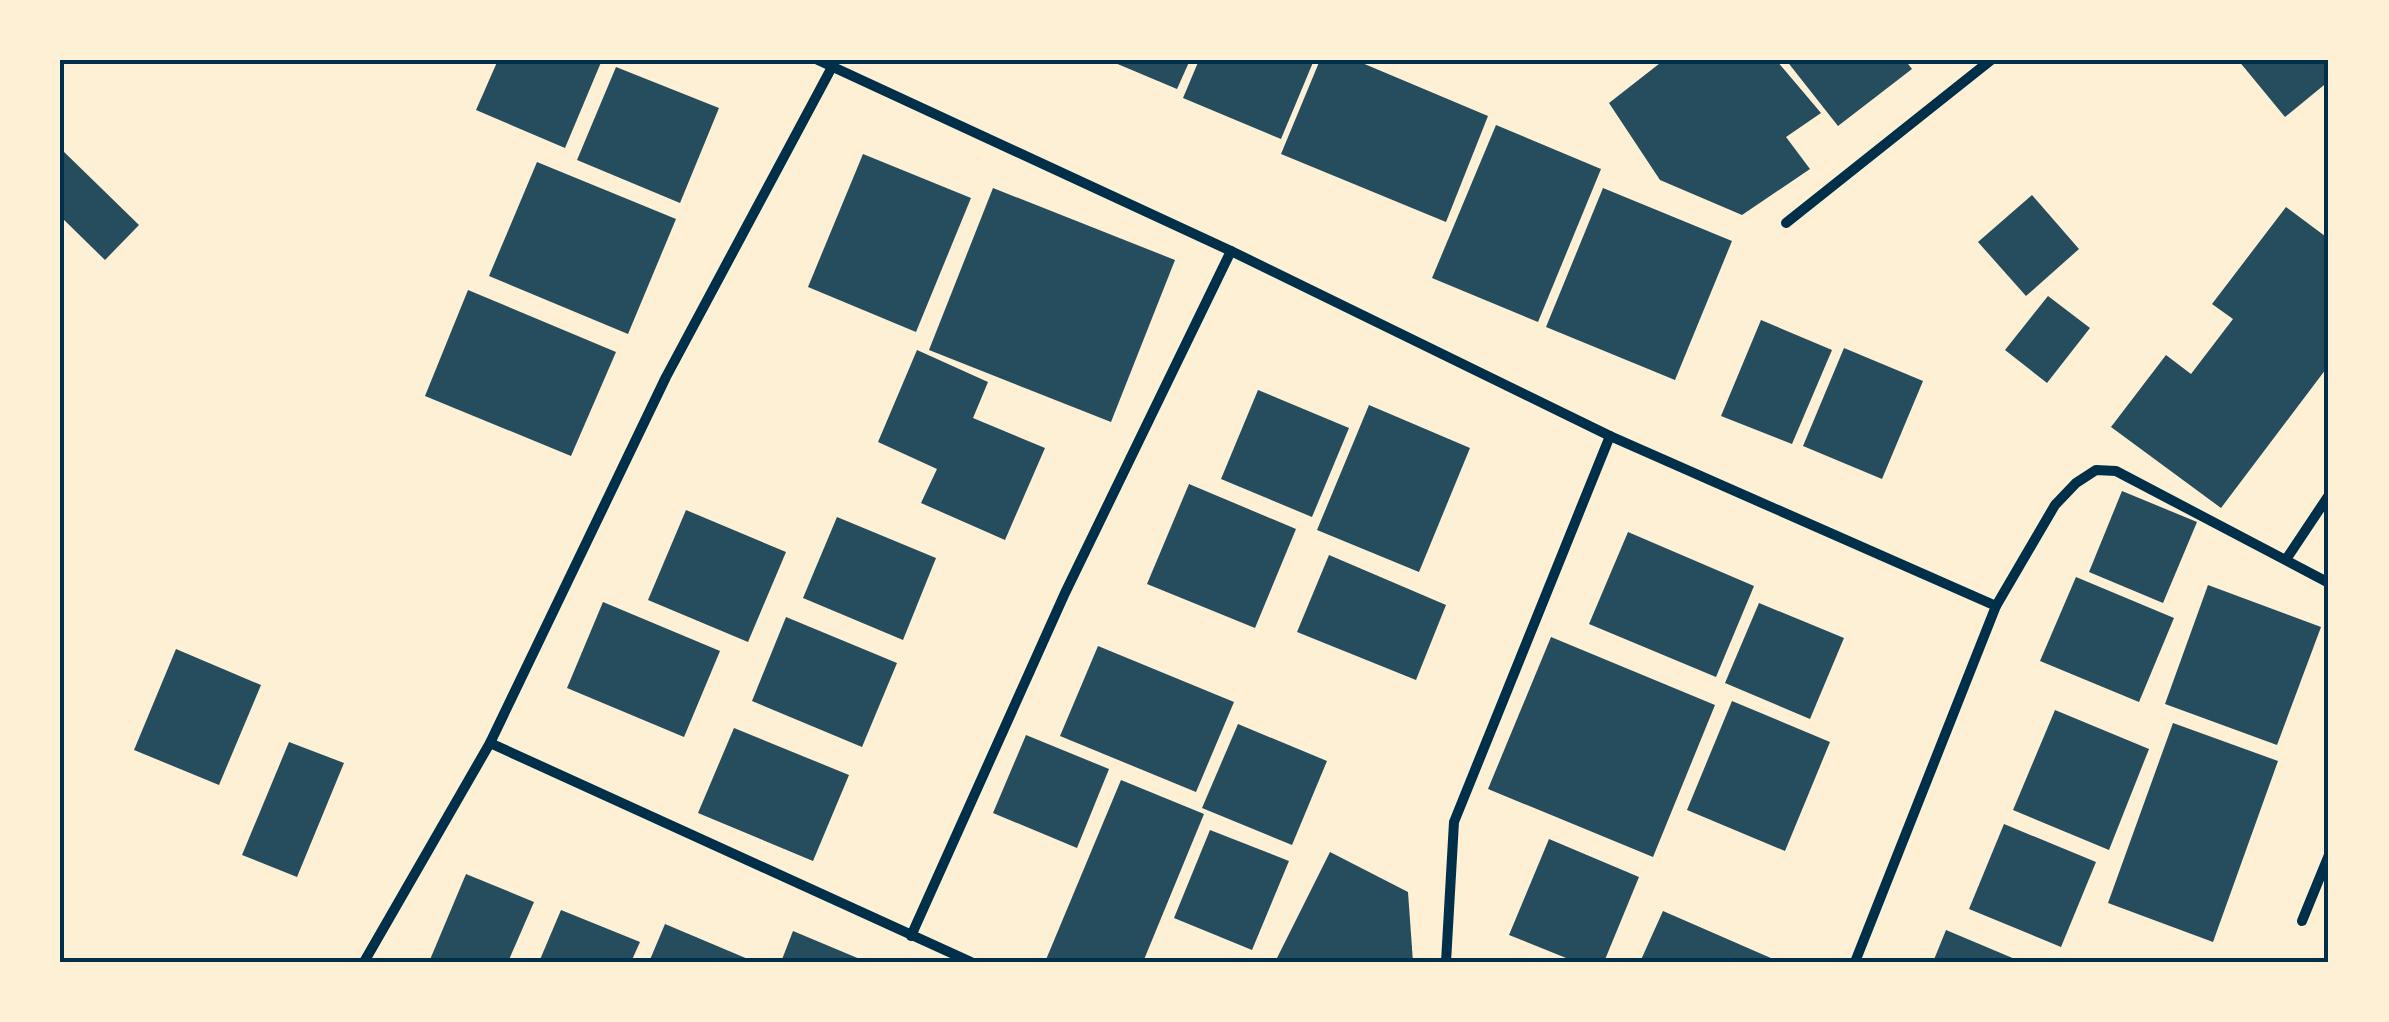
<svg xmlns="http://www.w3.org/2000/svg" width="2389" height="1022" font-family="'Open Sans',sans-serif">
<rect width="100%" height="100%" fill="#fdf0d5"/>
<g fill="#264d5e">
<path d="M498,60H602L565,148L476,110Z"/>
<path d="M1108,60H1190L1177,89Z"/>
<path d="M1199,60H1314L1281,139L1183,98Z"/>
<path d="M1320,60H1355L1488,116L1446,222L1281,154Z"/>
<path d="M1664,60H1776L1821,113L1786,137L1810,169L1742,215L1660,180L1609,103Z"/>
<path d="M1786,60H1905L1912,69L1838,126Z"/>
<path d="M2238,60H2329V81L2285,117Z"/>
<path d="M616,67L719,108L680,203L577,160Z"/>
<path d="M1496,125L1601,169L1538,322L1432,278Z"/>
<path d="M60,148L139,225L105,260L60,216Z"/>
<path d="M863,154L971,198L916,332L808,287Z"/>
<path d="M537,162L676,219L628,334L489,276Z"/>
<path d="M993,188L1175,260L1111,422L929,350Z"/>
<path d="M1603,188L1732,241L1675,380L1546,327Z"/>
<path d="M2032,195L2079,249L2026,296L1978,242Z"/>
<path d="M2286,207L2329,239V365L2221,508L2111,427L2166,355L2191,374L2233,319L2212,304Z"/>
<path d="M468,290L616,352L571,456L425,396Z"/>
<path d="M2048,296L2090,328L2047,383L2005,350Z"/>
<path d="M1761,320L1832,350L1792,444L1721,416Z"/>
<path d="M1844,348L1923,381L1882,479L1803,446Z"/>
<path d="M917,350L988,382L973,418L1045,448L1005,540L921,503L937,469L878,442Z"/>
<path d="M1258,390L1349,428L1312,517L1221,479Z"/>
<path d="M1369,405L1470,448L1419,572L1317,530Z"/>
<path d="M1189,484L1296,529L1255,628L1147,584Z"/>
<path d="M2122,491L2197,522L2163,603L2089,572Z"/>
<path d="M686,510L786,552L748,642L648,600Z"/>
<path d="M837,517L936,558L903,640L803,598Z"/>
<path d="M1628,532L1754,586L1716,677L1589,624Z"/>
<path d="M1329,555L1446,605L1416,680L1297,632Z"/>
<path d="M2076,577L2174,618L2139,702L2040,661Z"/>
<path d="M2208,585L2321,627L2277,745L2165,704Z"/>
<path d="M603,602L720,651L684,737L567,688Z"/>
<path d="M1759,603L1844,638L1810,719L1725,683Z"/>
<path d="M786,617L897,663L862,747L752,701Z"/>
<path d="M1551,637L1715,705L1653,857L1488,789Z"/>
<path d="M1098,646L1234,702L1196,792L1060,736Z"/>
<path d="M176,649L261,685L219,785L134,750Z"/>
<path d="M1732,701L1830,742L1785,851L1687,810Z"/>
<path d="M2055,710L2149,749L2109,850L2013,810Z"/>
<path d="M2173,723L2278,761L2213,942L2108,903Z"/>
<path d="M1238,724L1327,761L1292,845L1202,808Z"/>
<path d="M734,728L849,775L813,861L698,813Z"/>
<path d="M1026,735L1109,769L1077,848L993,813Z"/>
<path d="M289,742L344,763L297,877L242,855Z"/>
<path d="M1121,780L1204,814L1143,962H1045Z"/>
<path d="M2004,824L2096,862L2061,947L1969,909Z"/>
<path d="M1210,830L1289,861L1252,950L1174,918Z"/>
<path d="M1549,839L1639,877L1604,962H1576L1509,935Z"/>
<path d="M1330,852L1408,892L1413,962H1275Z"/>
<path d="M466,874L534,902L508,962H429Z"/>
<path d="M561,910L640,942L631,962H539Z"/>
<path d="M1663,911L1780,962H1640Z"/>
<path d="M665,924L755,962H649Z"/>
<path d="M1946,930L2022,962H1933Z"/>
<path d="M793,931L867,962H781Z"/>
</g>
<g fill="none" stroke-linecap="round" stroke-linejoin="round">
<g stroke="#003049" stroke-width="10">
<path d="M818,60L1231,251L1610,436L1996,606"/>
<path d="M1786,223L1991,60"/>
<path d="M2287,558L2329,495"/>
<path d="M490,743L971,962"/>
<path d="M2302,921L2329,855"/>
<path d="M911,936L1065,593L1231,251"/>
<path d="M364,962L490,743L666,377L832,67"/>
<path d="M1446,962L1454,822L1610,436"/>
<path d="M1855,962L1996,606L2055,505L2076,483L2096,470L2116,471L2329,583"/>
</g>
</g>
<rect width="2389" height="1022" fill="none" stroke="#fdf0d5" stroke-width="125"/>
<rect x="62" y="62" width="2264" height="898" fill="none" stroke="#003049" stroke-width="4"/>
</svg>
